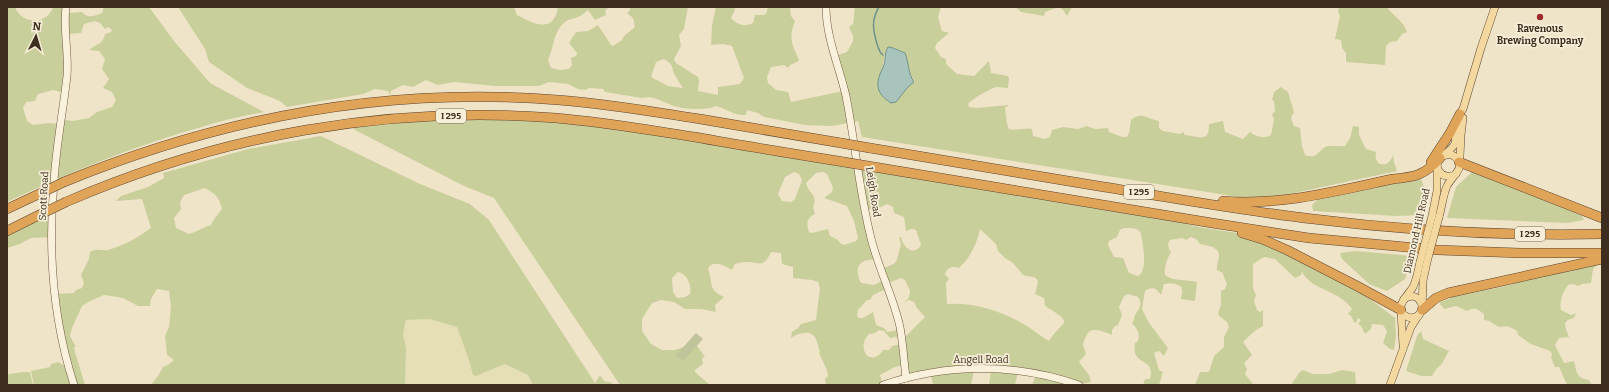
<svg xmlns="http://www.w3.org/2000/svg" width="1609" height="392" font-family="Bitter,serif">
<rect width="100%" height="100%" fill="#f0e4c8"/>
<path fill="#e6deb5" d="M429,319L457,327L473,370L476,376L505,364L528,375L533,385H475V384L464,385H405L406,348L403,334L406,320Z"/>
<g fill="#c9cf9b" fill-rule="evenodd">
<path d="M7,7H15C22,25 47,25 53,7H68V13L82,12C87,19 95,16 102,13L104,7H149L174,41L210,83L264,112C244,116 224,120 205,126C136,145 70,172 7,202ZM95,21L100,23L105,29L108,27L112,30L111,32L105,34C103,45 96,44 89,50L99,51L105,59L102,69L109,79L103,88L112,92L116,100L112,107L97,112L89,118L72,121L61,119L60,124L48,123L33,125L27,121L23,108L26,102L35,101L38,94L53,90L64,93L68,34L81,33L84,24Z"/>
<path d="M178,7H514L517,15C532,23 554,35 558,7H609L605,11L606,15L595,20L588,10C585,12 582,16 578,17C573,19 568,19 564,23C553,32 554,48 548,60L551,68L560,70L569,69L572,65L571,58L576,56L577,53L569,43L576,32L588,31L598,25L611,45L613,46L622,40L624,36L635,27L633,18L627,13L630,10V7H688L684,29L679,35L681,46L674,59L676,63L698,77L699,81L698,91L718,95V87L740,84L744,78L732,46L723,44L711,45L712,25L716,7H734L735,10L731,18C737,25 745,27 753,23L755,15H763L766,14L768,7H790L791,16L795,21C788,40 792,43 799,60L797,62L790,65L788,68L784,65L771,67L767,77L768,83L776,90L788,92L791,102L843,91L835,56L847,52L853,41V36L849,27L853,24L855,7H941L938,17L942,31L949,33L937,43L935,48L941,57L946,59V64L957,74L974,76L989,61L991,73L1008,76L1009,79L1008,88C1004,88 1000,87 997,87C991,88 972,99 968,104L969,107L976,108L1009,105L1005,108L1007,124L1009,129C1018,131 1025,127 1032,129L1033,136L1045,139L1050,137L1052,130L1063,127L1078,129L1087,126L1095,129L1108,128L1109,132L1122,137H1127L1129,133L1131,120C1142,111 1146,119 1159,121V128L1163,131L1180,134L1183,132L1185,135C1200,137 1209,143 1209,124L1223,121L1225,132L1243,139L1250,132C1257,137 1264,139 1271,135L1274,119L1272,115L1275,111L1274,101L1272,100L1274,92L1281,87L1288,92L1294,112L1291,118L1294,126L1300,128L1302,146L1305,155C1318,159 1317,152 1325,147C1329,145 1340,147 1345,146L1350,138L1353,126L1359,127V135L1366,149L1376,152C1373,166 1388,170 1393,155L1394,162L1397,171L1285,195L1245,198L862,137L858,121L832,126L805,125L764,117L758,113L747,110L746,115C734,116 727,109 716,106C711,109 706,108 701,109C693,109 686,109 678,107C667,105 654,94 642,98L605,92L603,89L589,88L586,90L578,89L568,84L549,82L539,86H495L454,82L438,85L426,80L413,87L403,85L391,91L390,95L388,91L375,89L363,94L287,107L280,101L247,88L209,62L205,49ZM887,48H894L905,53C908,63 908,74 915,82L910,85L896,102L880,73C885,65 883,56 887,48ZM664,59C676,66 670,68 676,77C678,81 681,85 683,88L668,86L651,77L656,62Z"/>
<path d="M1015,7H1072L1067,16L1063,10L1059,7L1045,12L1044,16L1021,12Z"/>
<path d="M1339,7H1387C1393,16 1404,21 1407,32L1402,34L1397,41L1390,42L1386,46L1385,65L1346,62V53L1342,48L1341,40L1335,39L1340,16L1338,12Z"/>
<path d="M475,117L583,122L1175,221L1198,227L1243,234L1294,258L1362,293L1395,318L1396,336L1394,350L1390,349L1383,343L1387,331L1383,325L1372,324L1371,329L1365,334L1361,326L1358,324L1361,320L1358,318L1356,323L1354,322L1351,316L1348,314L1352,309C1340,290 1312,291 1302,272L1301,275L1295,278L1275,259L1264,257L1253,264V288L1256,295L1254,301L1257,310L1260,312L1263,310V326C1255,330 1249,336 1243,342L1252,355L1244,363L1247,369L1245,374L1254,385H1195L1200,372H1209L1214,356L1224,347V337L1229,327L1227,322L1219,316L1218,313L1221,305V291L1225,289L1227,283L1224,278L1223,273L1217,270C1216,263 1221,258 1218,251L1213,247L1200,244L1196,239L1191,237L1186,240L1182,238L1170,240L1168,244L1169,249L1171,252C1167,259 1164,267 1165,275C1175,282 1186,279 1197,282L1195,301L1181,299C1181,296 1183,292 1182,289C1181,283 1169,283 1164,284L1161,295C1156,289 1154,285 1145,291L1142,309L1149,323L1168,348L1164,356L1159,351L1154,353L1159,370L1163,372L1159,385H1143L1145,379H1150C1155,360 1139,365 1135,353C1134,350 1135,346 1135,343L1138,341C1140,335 1138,328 1132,324C1134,321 1134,318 1135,315C1139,308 1143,305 1138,297L1128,294L1124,296L1119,307L1122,315L1118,325L1115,326L1112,330V335C1107,333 1094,327 1089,332C1086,335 1084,341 1083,345L1086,354L1079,362L1089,375L1091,382L1081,384L1066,383V385H1032L1036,375L1018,372L1015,385H989L991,371H974L971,385H933L931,375L912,379L904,365L895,367L880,375L883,385H826L825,379L828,376L827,370L819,353L820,352C818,348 818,343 816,339C811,329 799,333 791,338L792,332L798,328L801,324L816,320L820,288L818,282L812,280L793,278V267L782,264L781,253L771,252C763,270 759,261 745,262C742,262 738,263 735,264L732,270C725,266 712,259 708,269C714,285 707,289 724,297L715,305L716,312L701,309H685L674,302L661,300L652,303L642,319V331L651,344L662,350H675L695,343L705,357L702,358L703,364L695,370V372L710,385H620L494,198L464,186L353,129L354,125ZM794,172L799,174L802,180L795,199L791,202L782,201L778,194L785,177ZM823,172L827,174L833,188L832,192L824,198L847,206L854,221L858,238L856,241L844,245L840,243L838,240L830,236L828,229L812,233L809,232C806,223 807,218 815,214L813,207C819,194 808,194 806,183L816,173ZM887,204L893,207L894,213L904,217L906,231L911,229L916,230L921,245C913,257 903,247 901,237H899L901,245C895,262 901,263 880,269L884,280L874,285L862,283C859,281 859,278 858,274C856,262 865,260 875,259L865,210L877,209ZM1124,228C1130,228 1139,227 1141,234C1143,245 1148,271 1138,276L1129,273L1123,258L1114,257L1108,245L1109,241L1117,237L1120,230ZM980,229L996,244L998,251L1005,258L1013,263L1023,275L1036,278L1038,282L1035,294L1044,298L1045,306C1076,325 1063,319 1049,341C1039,335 1030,327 1020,322C999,310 971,302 947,304L946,283L949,279L945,274C948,267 952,266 959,268C970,258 977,244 980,229ZM678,272C687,274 692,285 690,294L685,297L677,298L673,292L672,278ZM901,278L905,280L910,291L909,298L904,302L909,300L914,302L917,308L925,317L902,340L901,344L892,346L889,350H883C871,369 855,348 869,334L875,333L879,330L884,331L890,338L900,336L899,330L887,332L884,328L876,325L873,312L863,318H859L857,316L858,310L867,300H870L873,295L886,289V284Z"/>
<path d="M321,136L420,184L470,204L489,220L595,383L600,375L604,381L610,382L614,385H533L528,375L505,364L476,376L473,375L469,360L457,327L429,319L406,320L403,334L406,348L405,385H151L158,376L163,367L168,365L174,360L167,355L165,336L169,327L171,306L169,291L157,289L151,299L150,306H138L123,298L104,295L88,302L82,306L72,328L70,336L76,347H74L75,352L85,385H74L55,294L74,293L76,290L82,288L84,283L81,275L89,259L90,252C96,248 102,251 108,250C125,245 137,238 151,228L142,199L116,201L121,196L148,187L164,178L163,173L248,149ZM205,188C216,194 219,197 222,209C218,215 214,218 211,225C203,227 197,232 189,234L176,228L174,218L181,209L180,202L184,195Z"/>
<path d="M1472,172L1497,181L1582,216L1584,220L1567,223L1447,218L1456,187Z"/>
<path d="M1421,179L1427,196L1423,215L1396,216L1313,211L1312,205L1319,198Z"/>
<path d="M51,210V237L31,238L20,244L7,248V232Z"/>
<path d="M1356,251L1412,256L1405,279L1387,291L1369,284L1342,259L1340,253Z"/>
<path d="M1602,261V264L1597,265L1593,269L1591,283L1582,284L1578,286L1573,284L1568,285C1563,292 1559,301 1561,310L1571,315L1576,313L1574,318C1561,321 1565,326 1569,337L1559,338L1555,345L1564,363L1574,361C1577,373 1576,378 1589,380L1592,385H1567L1559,367H1555L1551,358L1552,354L1550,351L1531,344L1518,335L1517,331C1511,327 1506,325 1499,327L1489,321L1484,320V314C1477,309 1475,307 1467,311L1456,306L1444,309L1439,303L1453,297L1511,285L1548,271Z"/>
<path d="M1421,331L1423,339L1449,351L1441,365L1437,368L1432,376H1421L1406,371L1417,336Z"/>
<path d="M58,362L64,365L70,385H34L31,371L50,367L51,364Z"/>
<path d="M1303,370L1313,374H1329L1342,370L1355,372L1356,385H1291L1299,373Z"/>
<path d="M23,372H30L33,385H7V377L9,374Z"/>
</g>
<path fill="#bfc49a" d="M696,333L703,339L683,361L676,355Z"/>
<path fill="#a9c4bc" stroke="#6f938a" d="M888,47L893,48L905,53C909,63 908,74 914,82L908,87L896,102L891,103C879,95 875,88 880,74C881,71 883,68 884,65C886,58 884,54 888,47Z"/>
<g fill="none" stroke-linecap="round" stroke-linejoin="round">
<path stroke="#6f938a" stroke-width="1.5" d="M879,7C871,20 873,30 877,44C879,49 879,52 883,55"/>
<defs>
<g id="secondary">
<path d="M66,7C63,30 69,53 67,76C63,112 56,146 54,182C48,249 53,320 74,385"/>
<path d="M826,7C826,37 839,66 846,96C855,142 859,189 870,234C877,266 893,295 900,327C903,344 904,361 906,378"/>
<path d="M883,385C947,363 1016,363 1079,385"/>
</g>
<g id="primary">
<path d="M1459,161L1460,156L1461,135L1463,118"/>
<path d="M1456,174C1453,176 1450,177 1447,176C1444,176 1441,174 1439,171C1431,158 1452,153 1455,143C1457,132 1455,118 1463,109L1481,48L1495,7"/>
<path d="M1432,216L1437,191V169"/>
<path d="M1439,217C1442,207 1443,195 1447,186C1451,177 1468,166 1455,157C1452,154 1448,154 1443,156"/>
<path d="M1404,299C1412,294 1419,296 1422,305"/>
<path d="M1401,312L1403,345"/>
<path d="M1419,315C1416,317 1412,319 1408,317C1390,311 1409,294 1413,287C1417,279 1418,270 1420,262"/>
<path d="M1390,385L1411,327L1422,310L1423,281L1427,262"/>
</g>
<g id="highway">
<path d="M870,148C948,161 1026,174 1104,187C1174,198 1243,211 1313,219C1409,231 1506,236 1602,234"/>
<path d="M1431,162L1450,133L1460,114"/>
<path d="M1459,162L1602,218"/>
<path d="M874,167L1212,223L1309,238L1438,250L1520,253H1602"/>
<path d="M64,182C223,117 386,86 558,100C605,103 652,112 700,119C747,127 794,135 841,143"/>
<path d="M1223,201C1280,206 1337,191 1393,179C1415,177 1425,175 1440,158"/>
<path d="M66,202C220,135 388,105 556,118C603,122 649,130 695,137C744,146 794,154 844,162"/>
<path d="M7,209L41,193"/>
<path d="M7,231L37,216"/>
<path d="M1242,233L1262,239L1287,250L1357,286L1401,310"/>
<path d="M1422,310L1436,298L1448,293L1602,259"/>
</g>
</defs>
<use href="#secondary" stroke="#6f573f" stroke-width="8"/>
<use href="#primary" stroke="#5b4430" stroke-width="8"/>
<use href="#highway" stroke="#5b4430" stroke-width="10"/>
<use href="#secondary" stroke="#faf1dc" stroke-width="7"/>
<use href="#primary" stroke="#f3d9a0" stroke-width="7"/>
<use href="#highway" stroke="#e0a458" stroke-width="9"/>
<defs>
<g id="primary-bridge">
<path d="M1420,262L1432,216"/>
<path d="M1427,262L1439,217"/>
</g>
<g id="highway-bridge">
<path d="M841,143L870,148"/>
<path d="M844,162L874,167"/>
<path d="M41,193L64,182"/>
<path d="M37,216L66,202"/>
</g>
</defs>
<use href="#primary-bridge" stroke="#5b4430" stroke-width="8" stroke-linecap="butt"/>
<use href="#highway-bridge" stroke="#5b4430" stroke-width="10" stroke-linecap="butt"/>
<use href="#primary-bridge" stroke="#f3d9a0" stroke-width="7"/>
<use href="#highway-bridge" stroke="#e0a458" stroke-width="9"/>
</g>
<circle fill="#9e2a2b" stroke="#f7eed8" stroke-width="1.5" cx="1540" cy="17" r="4"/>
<g text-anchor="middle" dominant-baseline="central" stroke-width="3.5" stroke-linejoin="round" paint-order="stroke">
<g fill="#f7eed8" stroke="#756857" stroke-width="1">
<rect x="436" y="109" width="30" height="14" rx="3"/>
<rect x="1124" y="185" width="30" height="14" rx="3"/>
<rect x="1515" y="227" width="30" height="14" rx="3"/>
</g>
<g font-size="9" font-weight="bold" fill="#3d2e20">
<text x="451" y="116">I 295</text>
<text x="1139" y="192">I 295</text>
<text x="1530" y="234">I 295</text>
</g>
<g font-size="10" font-weight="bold" fill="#3d2e20" stroke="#f7eed8">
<text x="1540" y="29">Ravenous<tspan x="1540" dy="12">Brewing Company</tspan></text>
</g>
<g font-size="10" fill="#3d2e20" stroke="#f7eed8">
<text transform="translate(873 192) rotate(81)">Leigh Road</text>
<text transform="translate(44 196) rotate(-87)">Scott Road</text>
<text transform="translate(1417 231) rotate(-77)">Diamond Hill Road</text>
<text x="981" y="360">Angell Road</text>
</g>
</g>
<rect width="1609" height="392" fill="none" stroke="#3d2e20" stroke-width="16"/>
<g transform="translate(36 36) rotate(5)" stroke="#f7eed8" stroke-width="3" paint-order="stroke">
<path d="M0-3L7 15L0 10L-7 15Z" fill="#3d2e20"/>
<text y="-6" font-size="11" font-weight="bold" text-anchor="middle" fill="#3d2e20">N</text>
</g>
</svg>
